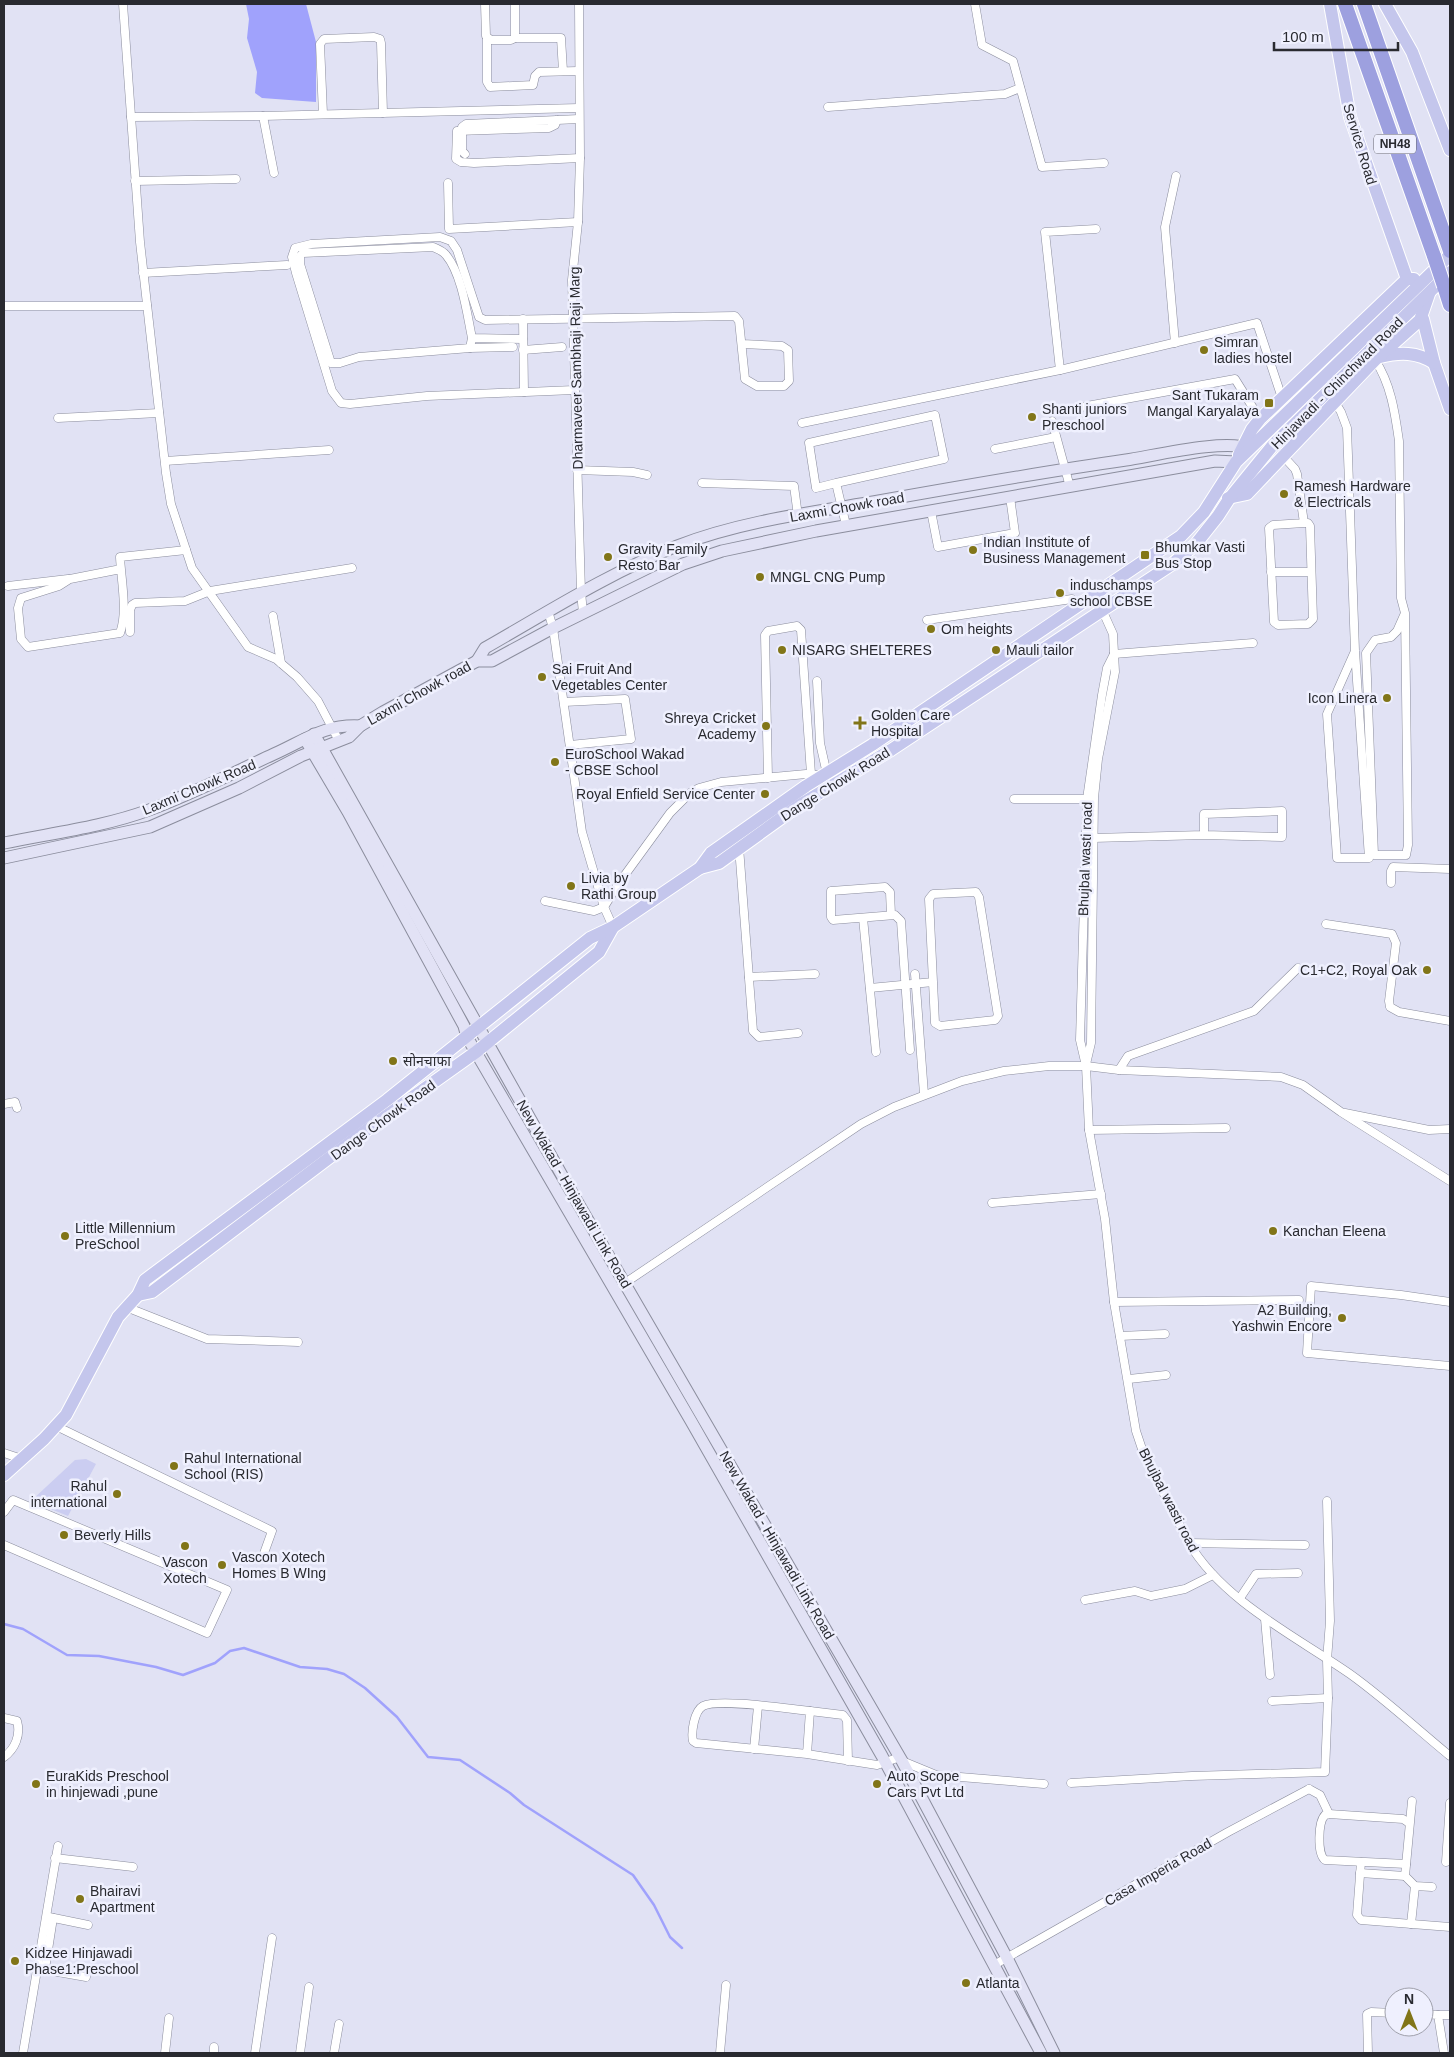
<svg xmlns="http://www.w3.org/2000/svg" width="1454" height="2057" font-family="Helvetica,'Noto Sans Devanagari',sans-serif">
<rect width="100%" height="100%" fill="#e1e2f4"/>
<path fill="#cbcdf1" d="M86,1459L96,1464L68,1516L31,1501L75,1460Z"/>
<path fill="#a0a2fc" d="M246,4H306L316,42V102L262,98L255,93L257,72L247,38L249,19Z"/>
<g fill="none" stroke-linecap="round" stroke-linejoin="round">
<path stroke="#a0a2fc" stroke-width="2.5" d="M4,1624L23,1629L67,1655L99,1656L156,1667L183,1675L215,1663L230,1651L244,1648L300,1667L327,1669L344,1674L365,1688L397,1717L428,1757L460,1760L510,1793L524,1805L633,1875L654,1905L670,1937L682,1948"/>
<defs>
<g id="street">
<path d="M123,4L140,242L166,473L171,504L192,568L248,647L276,659L297,677L318,701L339,741"/>
<path d="M485,4L486,36L491,40H511L515,38V4"/>
<path d="M579,4L580,158L578,222L572,280L581,592L583,613"/>
<path d="M975,4L982,45L1013,61L1042,167L1104,163"/>
<path d="M487,38V82L490,87L533,85L535,76L539,72L578,71"/>
<path d="M515,38H561L563,71"/>
<path d="M828,107L1005,94L1020,88"/>
<path d="M323,114L320,44L324,39L374,37L380,39L381,43L383,113"/>
<path d="M263,116L274,173"/>
<path d="M131,117L263,116L579,108"/>
<path d="M557,120L555,125L549,128L457,131L456,159L461,162L474,163L580,158"/>
<path d="M465,154L462,151V127L466,124L579,119"/>
<path d="M135,181L236,179"/>
<path d="M448,183L449,229L578,222"/>
<path d="M143,273L287,265"/>
<path d="M4,306H147"/>
<path d="M523,319L524,392"/>
<path d="M472,338L470,348L359,357L340,363H331L300,264V256L303,253L433,247C438,249 443,251 446,255C462,274 467,314 472,338L523,339"/>
<path d="M1175,343L1165,227L1176,176"/>
<path d="M470,348L513,347"/>
<path d="M523,350L562,347"/>
<path d="M1375,360C1391,384 1395,413 1399,441L1401,598L1405,613L1397,631L1391,637L1375,640L1366,653L1374,855H1406L1408,845L1405,613"/>
<path d="M1060,370L1045,232L1096,229"/>
<path d="M574,390L427,396L350,404L341,403L332,391L296,273L292,257L295,248L311,244L440,237L451,241L457,250L479,317L485,320L735,316L739,321L745,379L757,386H784L789,381L788,350L782,346L742,344"/>
<path d="M1335,402L1341,412L1347,428L1355,651L1369,858H1337L1327,714L1355,651"/>
<path d="M1076,408L1235,379L1260,419"/>
<path d="M58,418L159,413"/>
<path d="M1052,421L1070,487"/>
<path d="M802,423L1060,370L1257,323L1282,398"/>
<path d="M995,449L1056,437"/>
<path d="M1283,456L1295,469L1297,474L1304,523L1273,525L1269,528L1274,622L1278,625L1308,624L1313,619L1310,526L1308,523H1304"/>
<path d="M165,461L329,450"/>
<path d="M577,470L633,472L647,475"/>
<path d="M702,483L794,486L798,516"/>
<path d="M836,483L816,488L809,443L935,415L944,459L836,483L846,525"/>
<path d="M931,511L938,547L1015,533L1010,497"/>
<path d="M121,569L70,579L59,586L21,598L18,608L21,639L28,647L120,633C128,612 121,579 120,557L186,550"/>
<path d="M1271,572H1311"/>
<path d="M8,586L68,579"/>
<path d="M548,611L553,628L582,832L604,907L613,927"/>
<path d="M273,616L281,663"/>
<path d="M927,620L1072,599L1076,606"/>
<path d="M130,632V610L132,605L135,603L185,601L210,591L352,568"/>
<path d="M1114,654L1107,668L1102,695L1087,799L1080,1040L1086,1066L1089,1130L1105,1219L1114,1302L1136,1431L1144,1455L1189,1543C1223,1601 1297,1637 1350,1674C1385,1699 1417,1729 1450,1756"/>
<path d="M1114,654L1253,643"/>
<path d="M817,681L820,743L827,774"/>
<path d="M564,702L625,699L631,739L570,745"/>
<path d="M768,778L765,635L768,631L797,626L801,630L811,774"/>
<path d="M1014,799H1087"/>
<path d="M1093,838L1204,835L1282,837V811L1204,814V835"/>
<path d="M739,847L753,1031L759,1037L798,1033"/>
<path d="M1391,883V871L1393,867L1450,869"/>
<path d="M545,901L594,911L604,907L619,883L670,813L690,793L699,788L721,782L806,774L817,775L820,778"/>
<path d="M891,915L890,892L885,887L831,891V917L833,920L895,915L901,921L910,1050"/>
<path d="M863,918L876,1052"/>
<path d="M1326,924L1392,934L1396,943L1389,1001L1390,1007L1399,1012L1450,1021"/>
<path d="M915,974L924,1094"/>
<path d="M749,977L815,974"/>
<path d="M870,988L933,982L935,1023L940,1026L995,1020L998,1016L979,897L976,892L933,894L929,899L933,982"/>
<path d="M1086,1064L1091,1043L1094,798L1098,759L1115,672L1113,634L1095,594"/>
<path d="M1119,1070L1128,1056L1254,1011L1298,968"/>
<path d="M4,1104L15,1102L17,1108"/>
<path d="M1345,1113L1429,1130L1450,1129"/>
<path d="M1089,1130L1226,1128"/>
<path d="M992,1203L1101,1194"/>
<path d="M622,1285L861,1124L894,1107L962,1081L1004,1071L1049,1066H1086L1119,1070L1281,1077L1303,1085L1341,1112L1450,1181"/>
<path d="M1114,1302L1299,1300"/>
<path d="M1450,1302L1401,1295L1311,1286L1307,1353L1450,1366"/>
<path d="M126,1307L207,1339L298,1342"/>
<path d="M1120,1336L1165,1334"/>
<path d="M1129,1379L1166,1375"/>
<path d="M56,1426L272,1531L263,1556"/>
<path d="M4,1453L22,1459"/>
<path d="M4,1512L13,1500L227,1590L207,1633L4,1545"/>
<path d="M1189,1543L1305,1545"/>
<path d="M1240,1598L1256,1574L1298,1573"/>
<path d="M1085,1600L1135,1591L1151,1596L1185,1589L1213,1575"/>
<path d="M1265,1619L1270,1675"/>
<path d="M1272,1701L1328,1698"/>
<path d="M810,1711L843,1715L847,1720L848,1761"/>
<path d="M4,1718L17,1721C21,1735 15,1749 4,1757"/>
<path d="M754,1749L758,1706"/>
<path d="M807,1754L696,1743L693,1741C691,1733 694,1711 703,1706C719,1698 789,1709 810,1711L807,1754L877,1765L900,1757"/>
<path d="M902,1761L936,1775L1044,1784"/>
<path d="M1071,1783L1192,1776L1325,1772L1328,1698L1327,1660L1330,1621L1327,1501"/>
<path d="M1309,1789L1320,1795L1329,1814"/>
<path d="M1412,1801L1405,1876L1415,1886L1432,1887"/>
<path d="M55,1858L133,1867"/>
<path d="M1361,1862L1357,1915L1361,1920L1450,1927"/>
<path d="M1446,1862L1450,1803"/>
<path d="M1406,1864L1325,1860C1317,1854 1318,1822 1325,1815L1329,1814L1403,1819L1409,1823"/>
<path d="M1360,1873L1405,1876"/>
<path d="M49,1917L88,1925"/>
<path d="M1411,1924L1415,1886"/>
<path d="M994,1965L1228,1832L1309,1789"/>
<path d="M41,1969L86,1977"/>
<path d="M45,1969L53,1918"/>
<path d="M1424,2014L1438,2015L1444,2053"/>
<path d="M1438,2015H1450"/>
<path d="M23,2053L58,1846"/>
<path d="M165,2053L169,2018"/>
<path d="M214,2053V2047"/>
<path d="M255,2053L272,1938"/>
<path d="M300,2053L309,1987"/>
<path d="M334,2053L339,2024"/>
<path d="M720,2053L726,1985"/>
<path d="M1368,2053L1367,2014L1371,2012L1394,2013"/>
</g>
<g id="secondary">
<path d="M477,661L485,648C548,612 609,573 677,546C739,522 807,513 873,502C957,487 1042,472 1126,460C1153,456 1228,438 1249,449"/>
<path d="M314,734L564,1179L902,1761L1007,1958L1054,2053"/>
<path d="M305,739L348,812L464,1026L467,1037L691,1421L882,1756L1041,2053"/>
<path d="M4,843C52,833 103,827 149,810C192,794 233,773 274,754C305,740 325,724 360,726"/>
<path d="M4,858L150,827L239,788L301,756L349,737L360,726L383,712L477,661H492L553,628L683,564L722,551L816,531L1215,461L1236,462"/>
</g>
<g id="primary">
<path d="M1330,4L1350,117L1407,279"/>
<path d="M1385,4L1412,52L1450,150"/>
<path d="M1423,319L1434,363L1450,409"/>
<path d="M1380,357C1400,352 1417,352 1434,363"/>
<path d="M1239,455L1252,429L1260,419L1407,279H1414"/>
<path d="M1228,498L1247,494L1375,360L1420,320L1429,294"/>
<path d="M700,868L719,863L798,806L891,750L1171,565L1195,545L1218,516L1229,499L1273,445L1450,272"/>
<path d="M138,1295L152,1292L358,1136L476,1052L599,952L613,927"/>
<path d="M4,1475L44,1439L66,1415L118,1317L138,1295L145,1280L387,1100L590,938L613,927L700,868L711,853L806,786L872,745L1181,536L1204,512L1236,462L1450,255"/>
</g>
<g id="highway">
<path d="M1345,4L1434,256"/>
<path d="M1364,4L1450,251"/>
<path d="M1444,286L1450,305"/>
</g>
</defs>
<use href="#street" stroke="#8b8d9d" stroke-width="9"/>
<use href="#secondary" stroke="#8b8d9d" stroke-width="13"/>
<use href="#primary" stroke="#fff" stroke-width="14"/>
<use href="#highway" stroke="#fff" stroke-width="16"/>
<use href="#street" stroke="#fff" stroke-width="8"/>
<use href="#secondary" stroke="#e2e2f5" stroke-width="11"/>
<use href="#primary" stroke="#c4c6ec" stroke-width="12"/>
<use href="#highway" stroke="#9da0df" stroke-width="14"/>
<defs>
<path id="highway-bridge" d="M1434,256L1444,286"/>
</defs>
<use href="#highway-bridge" stroke="#fff" stroke-width="16" stroke-linecap="butt"/>
<use href="#highway-bridge" stroke="#9da0df" stroke-width="14"/>
</g>
<g fill="#817518" stroke="#eff0fe" stroke-width="2">
<circle cx="1204" cy="350" r="5"/>
<rect x="1264" y="398" width="10" height="10" rx="2.5"/>
<circle cx="1032" cy="417" r="5"/>
<circle cx="1284" cy="494" r="5"/>
<circle cx="973" cy="550" r="5"/>
<rect x="1140" y="550" width="10" height="10" rx="2.5"/>
<circle cx="608" cy="557" r="5"/>
<circle cx="760" cy="577" r="5"/>
<circle cx="1060" cy="593" r="5"/>
<circle cx="931" cy="629" r="5"/>
<circle cx="782" cy="650" r="5"/>
<circle cx="996" cy="650" r="5"/>
<circle cx="542" cy="677" r="5"/>
<circle cx="1387" cy="698" r="5"/>
<path d="M857.5 715.5h5v5h5v5h-5v5h-5v-5h-5v-5h5z"/>
<circle cx="766" cy="726" r="5"/>
<circle cx="555" cy="762" r="5"/>
<circle cx="765" cy="794" r="5"/>
<circle cx="571" cy="886" r="5"/>
<circle cx="1427" cy="970" r="5"/>
<circle cx="393" cy="1061" r="5"/>
<circle cx="1273" cy="1231" r="5"/>
<circle cx="65" cy="1236" r="5"/>
<circle cx="1342" cy="1318" r="5"/>
<circle cx="174" cy="1466" r="5"/>
<circle cx="117" cy="1494" r="5"/>
<circle cx="64" cy="1535" r="5"/>
<circle cx="185" cy="1546" r="5"/>
<circle cx="222" cy="1565" r="5"/>
<circle cx="36" cy="1784" r="5"/>
<circle cx="877" cy="1784" r="5"/>
<circle cx="80" cy="1899" r="5"/>
<circle cx="15" cy="1961" r="5"/>
<circle cx="966" cy="1983" r="5"/>
</g>
<g text-anchor="middle" dominant-baseline="central" stroke-width="5" stroke-linejoin="round" paint-order="stroke">
<rect fill="#eff0fe" stroke="#64656e" stroke-width="1" x="1374" y="134.5" width="42" height="19" rx="4"/>
<g font-size="12" font-weight="bold" fill="#292a30">
<text x="1395" y="144">NH48</text>
</g>
<g font-size="14" fill="#292a30" stroke="#eff0fe">
<text transform="translate(1360 144) rotate(73)">Service Road</text>
<text transform="translate(576 368) rotate(-91)">Dharmaveer Sambhaji Raji Marg</text>
<text transform="translate(1337 383) rotate(-45)">Hinjawadi - Chinchwad Road</text>
<text transform="translate(847 507) rotate(-10)">Laxmi Chowk road</text>
<text transform="translate(419 693) rotate(-29)">Laxmi Chowk road</text>
<text transform="translate(835 784) rotate(-32)">Dange Chowk Road</text>
<text transform="translate(199 787) rotate(-23)">Laxmi Chowk Road</text>
<text transform="translate(1085 859) rotate(-88)">Bhujbal wasti road</text>
<text transform="translate(383 1120) rotate(-36)">Dange Chowk Road</text>
<text transform="translate(574 1194) rotate(60)">New Wakad - Hinjawadi Link Road</text>
<text transform="translate(1169 1500) rotate(63)">Bhujbal wasti road</text>
<text transform="translate(777 1545) rotate(60)">New Wakad - Hinjawadi Link Road</text>
<text transform="translate(1158 1872) rotate(-30)">Casa Imperia Road</text>
</g>
<g font-size="14" fill="#292a30" stroke="#eff0fe" text-anchor="start">
<text x="1214" y="342">Simran<tspan x="1214" dy="16">ladies hostel</tspan></text>
<text x="1259" y="395" text-anchor="end">Sant Tukaram<tspan x="1259" dy="16">Mangal Karyalaya</tspan></text>
<text x="1042" y="409">Shanti juniors<tspan x="1042" dy="16">Preschool</tspan></text>
<text x="1294" y="486">Ramesh Hardware<tspan x="1294" dy="16">&amp; Electricals</tspan></text>
<text x="983" y="542">Indian Institute of<tspan x="983" dy="16">Business Management</tspan></text>
<text x="1155" y="547">Bhumkar Vasti<tspan x="1155" dy="16">Bus Stop</tspan></text>
<text x="618" y="549">Gravity Family<tspan x="618" dy="16">Resto Bar</tspan></text>
<text x="770" y="577">MNGL CNG Pump</text>
<text x="1070" y="585">induschamps<tspan x="1070" dy="16">school CBSE</tspan></text>
<text x="941" y="629">Om heights</text>
<text x="792" y="650">NISARG SHELTERES</text>
<text x="1006" y="650">Mauli tailor</text>
<text x="552" y="669">Sai Fruit And<tspan x="552" dy="16">Vegetables Center</tspan></text>
<text x="1377" y="698" text-anchor="end">Icon Linera</text>
<text x="871" y="715">Golden Care<tspan x="871" dy="16">Hospital</tspan></text>
<text x="756" y="718" text-anchor="end">Shreya Cricket<tspan x="756" dy="16">Academy</tspan></text>
<text x="565" y="754">EuroSchool Wakad<tspan x="565" dy="16">- CBSE School</tspan></text>
<text x="755" y="794" text-anchor="end">Royal Enfield Service Center</text>
<text x="581" y="878">Livia by<tspan x="581" dy="16">Rathi Group</tspan></text>
<text x="1417" y="970" text-anchor="end">C1+C2, Royal Oak</text>
<text x="403" y="1061">सोनचाफा</text>
<text x="75" y="1228">Little Millennium<tspan x="75" dy="16">PreSchool</tspan></text>
<text x="1283" y="1231">Kanchan Eleena</text>
<text x="1332" y="1310" text-anchor="end">A2 Building,<tspan x="1332" dy="16">Yashwin Encore</tspan></text>
<text x="184" y="1458">Rahul International<tspan x="184" dy="16">School (RIS)</tspan></text>
<text x="107" y="1486" text-anchor="end">Rahul<tspan x="107" dy="16">international</tspan></text>
<text x="74" y="1535">Beverly Hills</text>
<text x="232" y="1557">Vascon Xotech<tspan x="232" dy="16">Homes B WIng</tspan></text>
<text x="185" y="1562" text-anchor="middle">Vascon<tspan x="185" dy="16">Xotech</tspan></text>
<text x="46" y="1776">EuraKids Preschool<tspan x="46" dy="16">in hinjewadi ,pune</tspan></text>
<text x="887" y="1776">Auto Scope<tspan x="887" dy="16">Cars Pvt Ltd</tspan></text>
<text x="90" y="1891">Bhairavi<tspan x="90" dy="16">Apartment</tspan></text>
<text x="25" y="1953">Kidzee Hinjawadi<tspan x="25" dy="16">Phase1:Preschool</tspan></text>
<text x="976" y="1983">Atlanta</text>
</g>
</g>
<rect width="1454" height="2057" fill="none" stroke="#292a30" stroke-width="10"/>
<g transform="translate(1409 2012)"><circle r="24" fill="#eff0fe" stroke="#a0a1ac"/>
<path d="M0-4L9 19L0 12L-9 19Z" fill="#817518"/>
<text y="-8" font-size="14" font-weight="bold" text-anchor="middle" fill="#292a30">N</text>
</g>
<path d="M1274 42v8h124v-8" fill="none" stroke="#292a30" stroke-width="2.5"/>
<text x="1282" y="42" font-size="15" fill="#292a30" stroke="#eff0fe" stroke-width="4" paint-order="stroke">100 m</text>
</svg>
